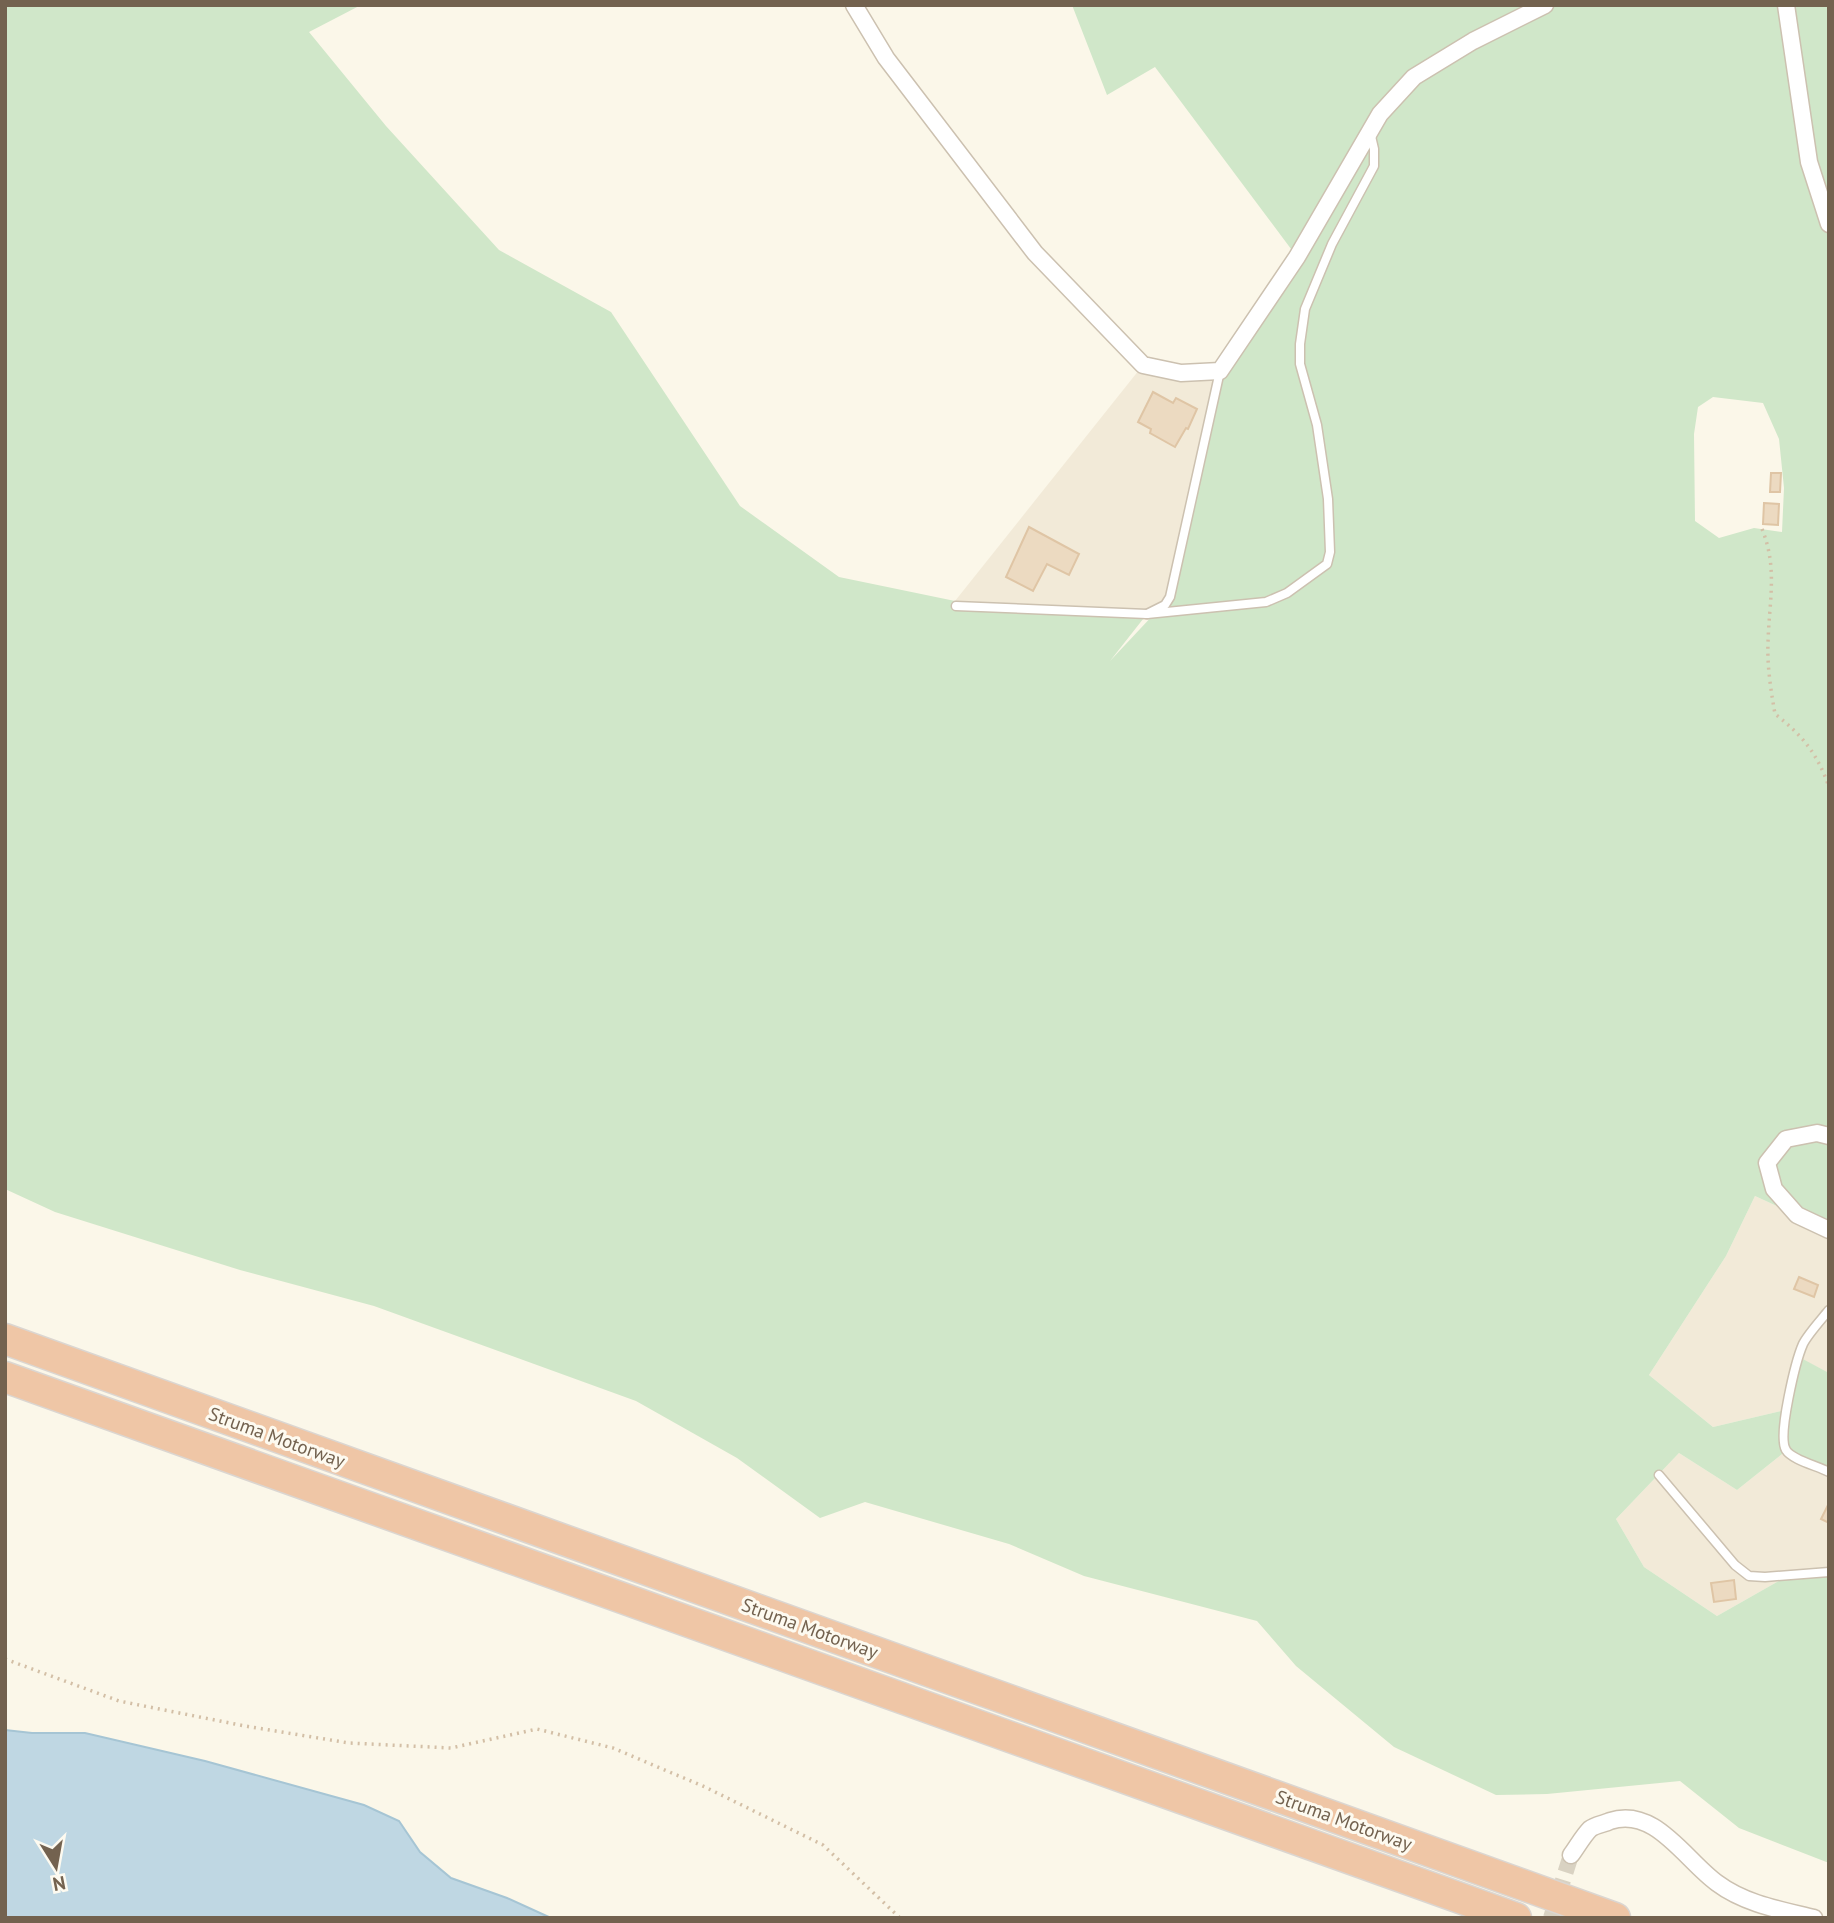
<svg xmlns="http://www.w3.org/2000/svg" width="1834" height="1923" font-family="'PT Sans',sans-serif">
<rect width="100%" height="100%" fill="#fbf7e9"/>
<g fill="#f2ead8">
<path d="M1143,365L1220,371L1170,597L1147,614L955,601Z"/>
<path d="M1755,1196L1829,1230V1373L1799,1358L1785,1410L1713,1427L1649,1375L1726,1256Z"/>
<path d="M1786,1451L1829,1472V1572L1789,1575L1717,1616L1644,1567L1616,1519L1679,1453L1737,1490Z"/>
</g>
<path fill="#d0e7c9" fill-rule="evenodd" d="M5,5H361L309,32L386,126L499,250L611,312L740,506L839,577L955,601L1147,614L1110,661L1170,597L1220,371L1297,257L1155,67L1107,95L1072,5H1829V1230L1755,1196L1726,1256L1649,1375L1713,1427L1785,1410L1799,1357L1829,1373V1474L1786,1451L1737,1490L1679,1453L1616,1519L1644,1567L1717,1616L1789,1575L1829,1571V1863L1739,1828L1680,1781L1547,1794L1496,1795L1394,1747L1296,1666L1257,1621L1084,1576L1009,1544L865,1502L820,1518L737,1458L636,1401L374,1306L240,1270L55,1212L5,1189ZM1713,397L1763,403L1779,439L1784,488L1782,532L1754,528L1719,538L1695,521L1694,434L1698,407Z"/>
<path fill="#bfd7e3" stroke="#a6c5d4" stroke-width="2" d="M5,1730L32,1733H85L205,1761L364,1805L399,1821L420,1852L451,1878L507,1898L551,1918H5Z"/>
<g fill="#ecdac1" stroke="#dfc5a5" stroke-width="2">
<path d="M1153,392L1173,403L1176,398L1197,409L1188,429L1186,428L1175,447L1150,433L1151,429L1138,422Z"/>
<path d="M1771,473H1781L1780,492H1770Z"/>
<path d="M1764,503L1779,504L1778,525L1763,524Z"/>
<path d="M1029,527L1079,554L1069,575L1047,564L1033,591L1006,577Z"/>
<path d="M1799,1277L1818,1285L1814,1297L1794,1289Z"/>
<path d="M1829,1503V1523L1821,1519Z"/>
<path d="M1734,1580L1736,1599L1714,1602L1711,1583Z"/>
</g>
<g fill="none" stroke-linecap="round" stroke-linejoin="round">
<path stroke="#d9d2c2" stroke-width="16" stroke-dasharray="16 8" stroke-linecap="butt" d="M1551,1918L1571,1855"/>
<defs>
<g id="lane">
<path d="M956,606L1147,614L1165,605L1170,597L1220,371"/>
<path d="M1147,614L1266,602L1287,593L1327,564L1330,552L1328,499L1317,425L1300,364V344L1305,309L1332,244L1374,166V149L1370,132"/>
<path d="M1829,1310C1821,1320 1808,1334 1803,1344C1796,1360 1777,1436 1786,1450C1792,1460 1818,1466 1829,1472"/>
<path d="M1659,1475L1735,1565L1749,1576L1765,1577L1829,1572"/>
</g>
<g id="street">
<path d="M854,5L886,58L1035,253L1143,365L1181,373L1220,371L1297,257L1380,114L1414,77L1473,41L1545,5"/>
<path d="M1786,5L1809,162L1829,224"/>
<path d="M1829,1136L1817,1133L1786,1139L1767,1163L1774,1189L1797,1215L1829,1230"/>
<path d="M1571,1855C1577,1847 1583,1836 1590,1829C1595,1825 1604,1824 1610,1821C1655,1806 1685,1860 1717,1883C1745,1904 1781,1910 1814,1918"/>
</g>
<g id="highway">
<path d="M5,1339L1615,1918"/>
<path d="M5,1377L1516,1918"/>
</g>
</defs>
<use href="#lane" stroke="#ccc1b0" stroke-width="11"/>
<use href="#street" stroke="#ccc1b0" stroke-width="19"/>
<use href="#highway" stroke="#dbd6d1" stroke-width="33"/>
<g stroke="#d3bfa6" stroke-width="3.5" stroke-dasharray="2 5" stroke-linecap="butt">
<path d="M1762,529C1778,568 1769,602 1768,643C1767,666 1771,691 1775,714C1803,736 1817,753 1829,787"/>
<path d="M5,1659L119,1701L245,1726L349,1743L451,1748L537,1729L613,1748L705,1787L823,1845L900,1918"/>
</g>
<use href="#lane" stroke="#fff" stroke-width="8"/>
<use href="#street" stroke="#fff" stroke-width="16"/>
<use href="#highway" stroke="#efc6a6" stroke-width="30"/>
</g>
<g text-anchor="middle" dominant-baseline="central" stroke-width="6" stroke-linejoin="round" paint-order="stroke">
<g font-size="19" fill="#73624f" stroke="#fdfaf0">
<text transform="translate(277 1437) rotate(20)">Struma Motorway</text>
<text transform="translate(810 1628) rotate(20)">Struma Motorway</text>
<text transform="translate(1344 1820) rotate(20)">Struma Motorway</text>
</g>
</g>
<rect width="1834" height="1923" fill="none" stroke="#73624f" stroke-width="14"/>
<g transform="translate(56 1867) rotate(169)" stroke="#fdfaf0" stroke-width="5" paint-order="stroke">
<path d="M0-5L12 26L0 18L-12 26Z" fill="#73624f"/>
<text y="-10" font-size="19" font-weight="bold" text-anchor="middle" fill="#73624f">N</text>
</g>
</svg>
